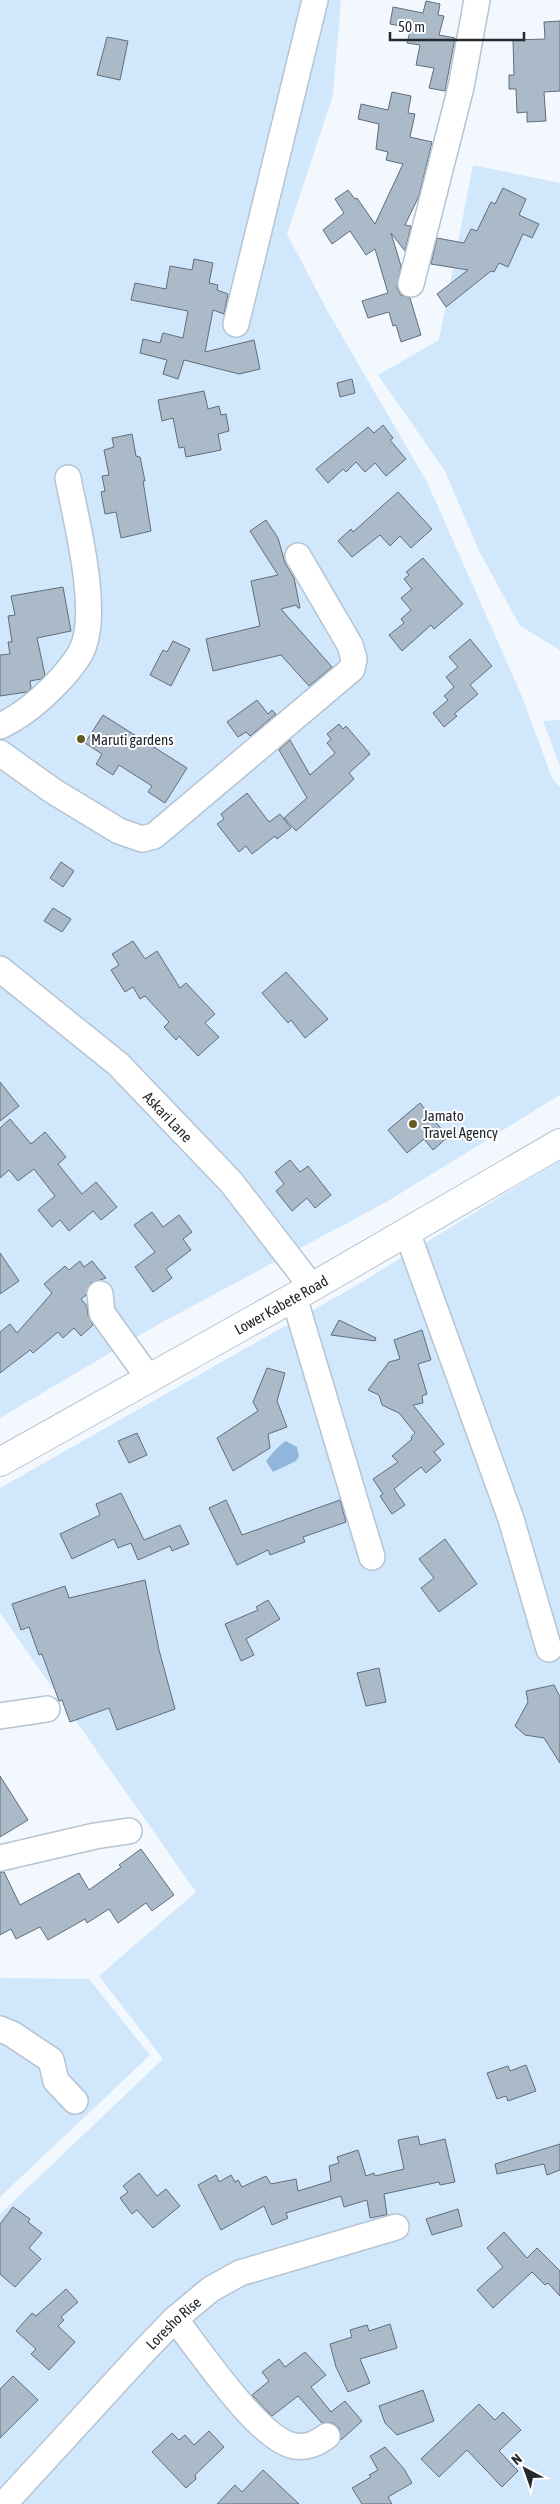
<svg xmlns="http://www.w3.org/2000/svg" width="560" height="2504" font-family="'Asap Condensed',sans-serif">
<rect width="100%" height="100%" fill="#f2f8fe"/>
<g fill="#d1e7fc">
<path d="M0,0H341L333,95L287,234L328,312L427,482L521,694L552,778L560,787V1095L388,1201L159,1324L0,1418Z"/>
<path d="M473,165L560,183V650L520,626L479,551L445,471L378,375L439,340Z"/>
<path d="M560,720V766L543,721Z"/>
<path d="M560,1160V2504H0V2214L163,2059L99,1976L196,1892L0,1613V1488L352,1288Z"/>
<path d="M0,1978L89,1979L150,2055L0,2197Z"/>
</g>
<path fill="#90b7db" d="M286,1441L297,1447L299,1456L296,1461L273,1472L266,1461C271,1455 280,1444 286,1441Z"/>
<g fill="#abbac8" stroke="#616e7b">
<path d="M426,1L440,4L438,15L444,16L439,35L455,38L445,91L429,88L434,68L416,65L420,45L407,43L411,28L390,24L393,7L423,13Z"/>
<path d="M560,21V91L544,92L546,121L527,122V112L517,113L516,89H509V75H514L513,40L545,39L544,22Z"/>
<path d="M107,37L128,41L120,80L97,75Z"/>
<path d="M392,92L411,96L408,113L415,114L410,137L432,142L419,196L405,225L411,226L405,251L391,233L401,266L397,288L401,295L410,298L421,335L401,342L396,325L393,326L389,312L368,318L362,301L388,293L375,249L366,255L350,231L332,244L323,230L344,213L335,199L348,190L355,199L357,198L375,224L403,164L386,160L388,152L376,149L379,124L358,119L361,104L388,110Z"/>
<path d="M503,188L526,199L519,215L539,224L532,238L523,234L508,267L499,263L494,272L491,271L446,307L437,294L468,270L431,264L437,238L464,243L471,229L477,231L491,202L495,204Z"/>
<path d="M194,259L213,263L209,283L218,285L217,290L228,294L224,314L213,310L205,352L254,340L260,369L239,374L184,360L178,379L163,374L167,360L140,353L143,339L160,343L163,333L183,338L188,311L131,300L135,283L166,289L170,266L192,270Z"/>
<path d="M352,379L355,393L340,397L337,383Z"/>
<path d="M204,391L208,409L219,406L221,415L226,414L229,431L218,434L221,450L186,457L184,447L179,448L173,418L162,421L158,400Z"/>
<path d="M383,425L393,438L390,440L406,459L386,476L375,463L365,472L356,462L346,472L343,469L328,483L316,469L368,427L374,433Z"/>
<path d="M132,434L136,456L140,457L145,481H143L151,531L121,538L116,512L105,514L101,492L105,491L102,476L109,475L104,450L114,447L112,438Z"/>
<path d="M398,492L432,529L411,548L400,536L390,546L380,535L352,557L338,541L351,529L353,532Z"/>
<path d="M266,520L278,538L285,563L294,578L300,608H298L296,605L281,609L332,667L309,686L281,655L213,671L206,639L260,626L251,581L278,575L250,531Z"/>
<path d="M423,558L463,604L434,629L431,625L402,651L389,635L404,623L401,619L411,610L401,598L412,589L404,579L409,575L406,572Z"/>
<path d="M63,587L71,631L37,638L45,675L41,679L30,681L31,688L27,692L0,696V655L10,654L8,642H12L8,616L15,615L11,596Z"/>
<path d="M470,639L492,666L470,685L478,694L454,714L457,716L444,727L433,713L448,700L444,696L454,687L446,677L458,667L449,657Z"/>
<path d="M173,641L190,649L171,686L150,675L163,650L167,652Z"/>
<path d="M257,700L268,714L272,710L276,714L250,736L246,732L238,737L227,722Z"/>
<path d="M103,715L187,768L165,803L148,792L152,786L119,765L113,775L96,764L102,754L85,743Z"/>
<path d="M339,724L343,729L346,726L370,754L349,773L354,779L296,831L284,818L307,798L279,750L290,740L310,775L335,753L327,743L331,739L327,734Z"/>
<path d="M247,793L269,822L280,814L291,828L277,839L275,836L252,854L246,846L239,852L217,824L224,819L221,814Z"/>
<path d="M61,862L74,871L63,887L50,878Z"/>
<path d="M53,908L71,919L62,932L44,921Z"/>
<path d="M133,941L145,959L157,951L180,988L186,983L215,1014L205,1023L219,1037L198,1056L179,1036L176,1040L164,1027L169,1022L145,996L140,999L133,987L125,992L111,970L119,965L112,954Z"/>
<path d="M286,972L328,1019L305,1038L291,1020L288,1023L262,993Z"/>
<path d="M0,1082L19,1106L0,1121Z"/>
<path d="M420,1103L448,1137L433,1150L424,1139L407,1153L388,1130Z"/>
<path d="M10,1119L31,1144L45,1132L66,1157L58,1164L82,1194L96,1182L117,1207L101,1220L93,1211L69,1231L60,1220L52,1227L38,1210L55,1196L34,1169L18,1181L9,1170L0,1178V1128Z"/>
<path d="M290,1160L300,1172L308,1166L331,1195L315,1208L307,1198L292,1211L276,1191L284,1184L275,1172Z"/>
<path d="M152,1212L163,1227L179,1215L192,1232L183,1239L191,1250L166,1269L172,1278L153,1292L135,1267L155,1252L134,1225Z"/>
<path d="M0,1253L19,1281L0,1294Z"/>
<path d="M80,1261L84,1267L92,1261L106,1278L91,1283L86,1295L81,1299L87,1306L88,1315L93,1325L81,1336L74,1328L63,1338L58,1332L33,1353L30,1350L0,1373V1332L10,1324L17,1333L52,1293L44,1284L65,1266L69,1270Z"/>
<path d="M339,1320L376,1338L375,1341L331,1335Z"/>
<path d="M422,1330L431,1360L418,1364L427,1394L422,1396L423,1403L413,1405L444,1444L434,1452L441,1460L426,1473L421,1467L394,1489L405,1505L392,1514L380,1496L383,1494L373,1479L398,1462L392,1456L412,1439L411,1437L415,1433L399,1413L382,1405L379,1395L368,1390L389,1362L400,1359L394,1340Z"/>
<path d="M267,1368L285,1373L277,1401L287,1427L268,1434L270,1448L233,1471L217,1438L258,1411L253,1402Z"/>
<path d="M137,1433L147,1455L129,1463L118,1441Z"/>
<path d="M121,1493L144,1540L180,1525L189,1544L172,1551L170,1546L138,1560L131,1543L118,1548L114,1539L72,1559L60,1534L100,1515L96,1504Z"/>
<path d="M226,1500L242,1535L340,1500L346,1522L303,1537L305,1542L270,1555L268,1550L237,1565L209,1508Z"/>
<path d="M445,1539L477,1584L439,1612L421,1588L434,1578L419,1559Z"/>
<path d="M145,1580L159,1650L175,1709L117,1730L109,1708L70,1722L62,1700L59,1701L42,1654L39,1655L29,1627L21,1630L12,1604L65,1586L69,1598Z"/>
<path d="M268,1600L280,1619L246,1639L254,1655L241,1661L225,1624L258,1610L256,1607Z"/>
<path d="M379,1668L386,1702L366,1706L357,1673Z"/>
<path d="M554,1685L560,1697V1763L544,1738L525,1735L515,1726L528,1702L526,1691Z"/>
<path d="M0,1776L28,1820L0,1837Z"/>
<path d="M141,1849L174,1895L152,1911L146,1903L118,1923L109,1909L87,1923L85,1919L48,1940L40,1927L16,1939L11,1929L0,1935V1872H4L20,1905L79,1873L89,1890L121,1867L119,1865Z"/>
<path d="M526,2065L536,2091L508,2101L506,2096L497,2099L487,2073L508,2066L510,2071Z"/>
<path d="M418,2136L420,2145L445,2139L455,2182L440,2185L439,2182L384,2194L387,2215H385L370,2218L367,2200L344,2207L341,2196L286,2213L288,2218L272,2225L264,2206L221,2230L198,2185L216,2175L219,2182L231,2175L235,2182L238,2180L242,2187L266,2176L271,2184L296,2179L298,2191L331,2181L329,2166L339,2163L337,2157L358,2150L366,2176L374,2173L375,2176L404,2169L398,2140Z"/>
<path d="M560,2144V2170L547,2175L544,2164L497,2174L495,2164Z"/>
<path d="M139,2173L157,2196L166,2189L180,2206L153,2228L137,2210L132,2214L120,2198L128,2192L123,2186Z"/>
<path d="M13,2207L30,2219L28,2222L42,2233L29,2248L41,2259L15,2287L0,2274V2224Z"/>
<path d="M458,2209L462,2226L432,2235L426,2219Z"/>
<path d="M504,2232L527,2258L537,2248L560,2271V2296L548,2283L545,2285L532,2272L493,2308L477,2290L503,2267L487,2248Z"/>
<path d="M66,2289L78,2302L61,2317L64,2320L58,2326L75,2342L49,2370L31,2354L36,2349L16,2331L32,2313L36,2316Z"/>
<path d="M390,2324L397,2348L360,2359L370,2383L348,2392L336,2367L330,2344L352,2337L350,2330L367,2325L369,2331Z"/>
<path d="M305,2352L326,2375L311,2387L331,2412L345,2401L362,2421L341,2440L339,2428L333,2423H322L298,2396L272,2416L252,2395L269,2381L262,2372L279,2359L285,2367Z"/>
<path d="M13,2376L38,2400L0,2438V2389Z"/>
<path d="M423,2390L434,2421L397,2435L385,2423L379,2406Z"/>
<path d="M479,2404L495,2420L503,2412L521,2430L499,2451L518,2471L502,2487L467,2450L439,2477L421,2459Z"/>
<path d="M209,2431L224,2447L195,2475L196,2479L186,2488L152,2452L172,2433L179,2440L185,2435L194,2445Z"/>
<path d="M385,2447L404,2469L412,2483L388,2497L392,2504H362L352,2488L371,2477L369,2475L378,2470L370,2456Z"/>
<path d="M263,2470L299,2504H217L235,2485L242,2492Z"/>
</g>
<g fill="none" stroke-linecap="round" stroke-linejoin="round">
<defs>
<g id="minor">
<path d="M411,284L461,87L477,0"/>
<path d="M236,324L315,0"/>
<path d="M0,726C20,717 37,703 52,688C63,677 74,665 81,652C101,613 76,521 68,478"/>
<path d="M0,753L53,791L119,831L142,839L154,836L352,669L354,659L350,645L298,556"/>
<path id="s1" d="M0,969L118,1064L231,1182L312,1287"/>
<path d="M407,1232L511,1519L549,1649"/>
<path d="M100,1294L102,1313L148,1377"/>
<path d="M294,1297L372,1557"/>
<path d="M0,1716L47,1709"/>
<path d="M0,1858L95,1836L129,1831"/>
<path d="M0,2029L12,2034L51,2060L56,2081L75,2101"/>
<path d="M175,2319C198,2348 260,2442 295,2446C308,2448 317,2443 327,2436"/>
<path id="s2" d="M4,2504L146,2349L175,2319L211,2289L240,2273L396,2227"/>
</g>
<g id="major">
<path id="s3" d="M0,1462L312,1287L560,1143"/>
</g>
</defs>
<use href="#minor" stroke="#b5c4d2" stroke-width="28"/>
<use href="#major" stroke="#b5c4d2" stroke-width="30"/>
<use href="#minor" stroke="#fff" stroke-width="25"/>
<use href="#major" stroke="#fff" stroke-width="28"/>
</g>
<g fill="#655a26" stroke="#fff" stroke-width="2">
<circle cx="81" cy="739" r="5"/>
<circle cx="413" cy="1124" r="5"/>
</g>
<g text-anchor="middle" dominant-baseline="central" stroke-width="4" stroke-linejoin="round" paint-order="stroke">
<g font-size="15" fill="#23292e" stroke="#fff" text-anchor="start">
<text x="91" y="739">Maruti gardens</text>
<text x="423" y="1115">Jamato<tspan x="423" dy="17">Travel Agency</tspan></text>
</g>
<g font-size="15" fill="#23292e" stroke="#fff">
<text stroke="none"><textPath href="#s1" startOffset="224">Askari Lane</textPath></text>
<text stroke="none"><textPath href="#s3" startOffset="322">Lower Kabete Road</textPath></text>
<text stroke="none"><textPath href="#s2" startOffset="248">Loresho Rise</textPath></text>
</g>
</g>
<g transform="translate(525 2469) rotate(319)" stroke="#ffffff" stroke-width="4" paint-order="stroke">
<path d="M0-4L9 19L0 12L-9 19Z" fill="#23292e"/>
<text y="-8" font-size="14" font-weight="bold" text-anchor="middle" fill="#23292e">N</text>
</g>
<path d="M390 32v8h134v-8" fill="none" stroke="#23292e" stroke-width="2.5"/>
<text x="398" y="32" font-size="15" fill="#23292e" stroke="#ffffff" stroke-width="4" paint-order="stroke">50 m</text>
</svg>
